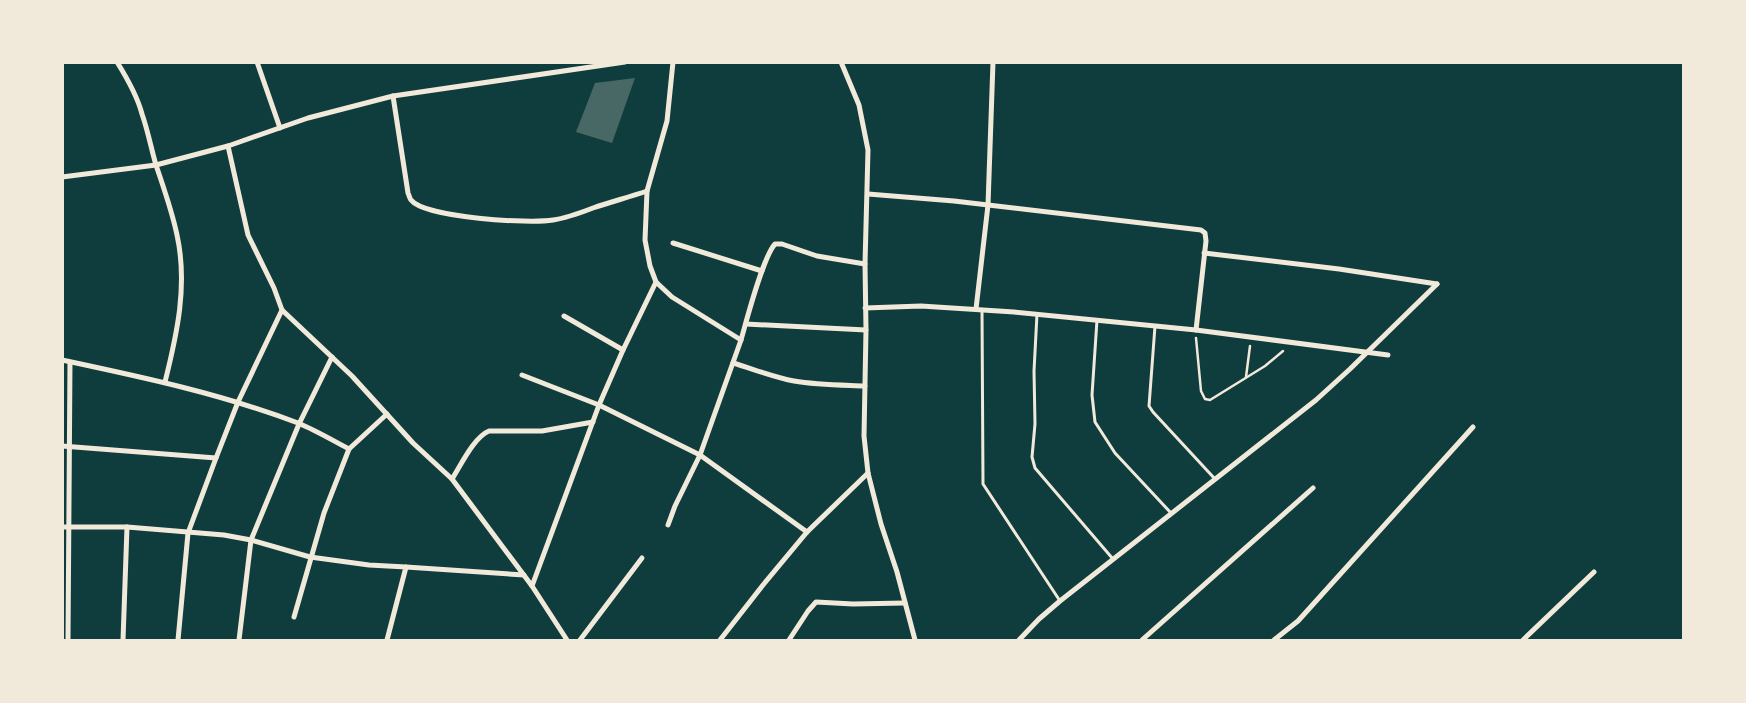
<svg xmlns="http://www.w3.org/2000/svg" width="1746" height="703" font-family="'Fira Sans',sans-serif">
<rect width="100%" height="100%" fill="#0f3d3e"/>
<path fill="#486865" d="M635,78L612,143L576,132L595,83Z"/>
<g fill="none" stroke-linecap="round" stroke-linejoin="round">
<g stroke="#f1e9da" stroke-width="2.5">
<path d="M1196,338L1201,391L1205,399L1210,400L1265,366L1283,351"/>
<path d="M1246,377L1250,346"/>
</g>
<g stroke="#f1e9da" stroke-width="3">
<path d="M982,310L983,484L1060,601"/>
<path d="M1037,314L1034,371L1035,424L1032,457L1035,468L1113,559"/>
<path d="M1097,320L1092,395L1095,422L1115,453L1171,513"/>
<path d="M1155,326L1149,406L1153,412L1215,479"/>
</g>
<g stroke="#f1e9da" stroke-width="5">
<path d="M117,62C127,78 137,95 142,114C148,131 151,148 156,165C164,189 172,211 177,235C188,285 177,334 165,382"/>
<path d="M257,62L280,128"/>
<path d="M841,62L859,105L868,150L865,264L866,330L864,436L868,473L881,524L897,572L915,640"/>
<path d="M393,96L408,193C409,195 410,199 411,200C425,218 530,224 553,220C567,218 580,213 593,208C611,202 629,197 647,191L667,121L673,62"/>
<path d="M228,146L248,235L274,288L282,310L352,376L413,443L452,479L532,586L567,640"/>
<path d="M62,177L156,165L228,146L308,118L393,96L625,62"/>
<path d="M647,191L645,240L650,266L656,282L672,297L741,340L700,455L675,506L668,525"/>
<path d="M868,194L954,201L1201,230L1205,233L1206,241L1196,330"/>
<path d="M673,243L762,271"/>
<path d="M1204,253L1339,269L1437,284"/>
<path d="M865,308L921,306L1014,312L1196,330L1388,355"/>
<path d="M976,309L988,205L993,62"/>
<path d="M564,316L623,350"/>
<path d="M746,324L866,330"/>
<path d="M741,340C747,319 763,257 775,244H782L817,256L865,264"/>
<path d="M62,360C142,377 222,394 298,423C315,430 332,440 349,449L324,513L294,617"/>
<path d="M733,363C753,369 773,377 794,381C817,385 841,385 865,386"/>
<path d="M522,375L599,405L700,455L807,532"/>
<path d="M62,446L216,458"/>
<path d="M349,449L387,414"/>
<path d="M452,479C461,465 474,437 489,431H542L593,422"/>
<path d="M62,527H127L224,535L251,540L310,557L369,565L406,567L387,640"/>
<path d="M406,567L524,575"/>
<path d="M532,586L599,405L623,350L656,282"/>
<path d="M68,640L70,362"/>
<path d="M123,640L127,527"/>
<path d="M178,640L188,533L216,458L238,402L282,310"/>
<path d="M239,640L251,540L299,424L332,357"/>
<path d="M580,640L642,558"/>
<path d="M720,640L763,585L807,532L868,473"/>
<path d="M789,640L808,611L816,602L853,604L905,603"/>
<path d="M1019,640L1039,619L1060,601L1316,400L1350,369L1437,284"/>
<path d="M1142,640L1313,488"/>
<path d="M1274,640L1298,621L1473,427"/>
<path d="M1523,640L1594,572"/>
</g>
</g>
<rect width="1746" height="703" fill="none" stroke="#f1e9da" stroke-width="128"/>
</svg>
